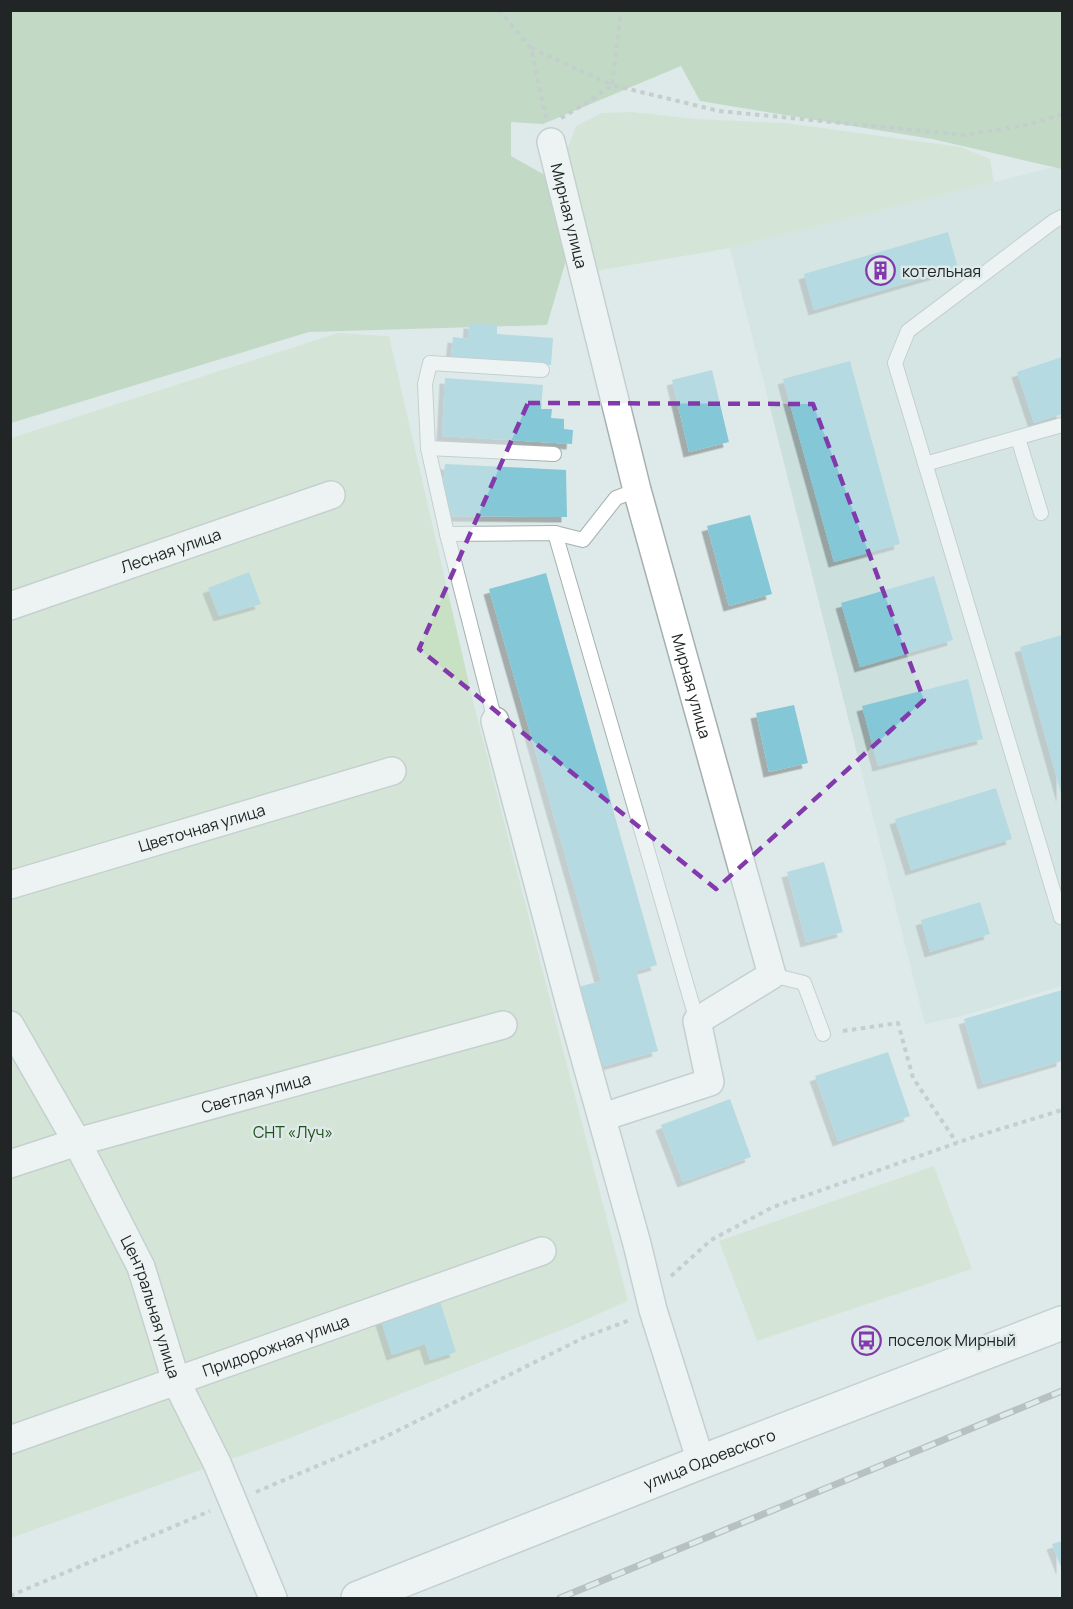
<svg xmlns="http://www.w3.org/2000/svg" width="1073" height="1609" font-family="Manrope,sans-serif">
<defs>
<filter id="shadow"><feDropShadow dx="-5.5" dy="5.5" stdDeviation="0" flood-color="#0004"/></filter>
</defs>
<rect width="100%" height="100%" fill="#deeae9"/>
<path fill="#cbdfdd" d="M1062,165V986L962,1016L925,1024L730,248Z"/>
<g fill="#c8e1c4">
<path d="M632,112L696,119L786,123L961,147L990,159L994,182L730,248L596,271L567,149L576,126L601,113Z"/>
<path d="M338,333L389,336L473,701L628,1301L571,1326L285,1440L11,1538V438Z"/>
<path d="M934,1166L972,1269L757,1341L719,1241Z"/>
</g>
<path fill="#a1c69b" d="M11,11H1062V169L932,139L700,101L681,66L543,124L511,122V156L550,178L567,257L547,325L309,332L11,423Z"/>
<g fill="#84c7d7" filter="url(#shadow)">
<path d="M948,232L958,268L814,310L804,274Z"/>
<path d="M469,323L497,325V334L553,338L551,365L451,357L453,337L468,339Z"/>
<path d="M1062,357V414L1034,423L1017,372Z"/>
<path d="M850,361L900,544L834,562L783,379Z"/>
<path d="M712,370L729,442L689,452L672,380Z"/>
<path d="M445,378L543,385L541,409H552L551,418L564,419V429L573,430L572,444L442,436Z"/>
<path d="M445,464L566,470L567,517L445,516L443,488Z"/>
<path d="M750,515L772,594L729,606L707,526Z"/>
<path d="M249,572L261,604L219,616L208,588Z"/>
<path d="M546,573L657,965L636,971L658,1051L597,1068L574,988L601,981L489,589Z"/>
<path d="M934,576L953,640L860,667L841,603Z"/>
<path d="M1062,635V797L1020,647Z"/>
<path d="M968,679L983,739L878,766L862,706Z"/>
<path d="M794,705L808,763L769,772L756,713Z"/>
<path d="M996,788L1012,839L911,870L895,819Z"/>
<path d="M824,862L843,932L806,942L787,872Z"/>
<path d="M980,902L990,934L930,952L921,920Z"/>
<path d="M1062,990V1061L983,1084L964,1019Z"/>
<path d="M888,1052L910,1116L838,1141L815,1076Z"/>
<path d="M730,1099L751,1157L683,1182L661,1125Z"/>
<path d="M438,1295L456,1352L430,1360L425,1344L392,1355L379,1314Z"/>
<path d="M1062,1541V1570L1052,1544Z"/>
</g>
<g fill="none" stroke-linecap="round" stroke-linejoin="round">
<defs>
<g id="service">
<path d="M1062,217L1054,221L908,331L895,363L1061,917H1062"/>
<path d="M1018,438L1041,513"/>
<path d="M428,448L554,454"/>
<path d="M925,464L1062,425"/>
<path d="M555,533L697,1021"/>
<path d="M447,534L555,533L583,540L616,498L637,490"/>
<path d="M495,721L447,534L428,448L425,384L430,363L542,370"/>
<path d="M772,975L804,983L823,1034"/>
</g>
<g id="minor">
<path id="s1" d="M551,142L637,490L772,975L697,1021L710,1082L603,1117"/>
<path id="s2" d="M10,606L331,495"/>
<path d="M495,721L569,1001L637,1244L653,1310L701,1462"/>
<path id="s3" d="M10,885L392,771"/>
<path id="s4" d="M10,1025L77,1142L141,1267L176,1381L217,1463L273,1598"/>
<path id="s5" d="M10,1164L77,1142L503,1025"/>
<path id="s6" d="M10,1440L542,1251"/>
</g>
<g id="tertiary">
<path id="s7" d="M358,1598L701,1462L1062,1323"/>
</g>
</defs>
<use href="#service" stroke="#a5b0af" stroke-width="16"/>
<use href="#minor" stroke="#a5b0af" stroke-width="30"/>
<use href="#tertiary" stroke="#a5b0af" stroke-width="36"/>
<g stroke="#a4adac" stroke-width="4" stroke-dasharray="4.5 4.5" stroke-linecap="butt">
<path d="M499,10L531,48L546,118"/>
<path d="M531,48L612,85L621,10"/>
<path d="M561,118L588,102L612,85L719,111L965,135L1027,125L1062,114"/>
<path d="M843,1031L898,1023L913,1078L957,1143"/>
<path d="M671,1276L711,1240L773,1207L971,1138L1062,1110"/>
<path d="M256,1492L383,1438L585,1337L630,1320"/>
<path d="M10,1596L210,1511"/>
</g>
<use href="#service" stroke="#fff" stroke-width="14"/>
<use href="#minor" stroke="#fff" stroke-width="27"/>
<use href="#tertiary" stroke="#fff" stroke-width="33"/>
<defs>
<path id="rail" d="M560,1598L1062,1391"/>
</defs>
<use href="#rail" stroke="#88908f" stroke-width="7"/>
<use href="#rail" stroke="#deeae9" stroke-width="4.5" stroke-dasharray="14" stroke-linecap="butt"/>
</g>
<path d="M0 0H1073V1609H0ZM528,403L813,404L924,700L716,889L419,649Z" fill="#deeae9" fill-opacity=".55" fill-rule="evenodd"/>
<path fill="none" stroke="#8239ac" stroke-width="4.5" stroke-dasharray="12 8" stroke-linejoin="round" d="M528,403L813,404L924,700L716,889L419,649Z"/>
<defs>
<symbol id="building-ring" viewBox="-11 -11 22 22"><circle r="9.5" fill="#deeae9" stroke="#8239ac" stroke-width="1.5"/><path d="M-4-6H4V6H1V3H-1V6H-4ZM-2.5-4.3h1.7v1.8h-1.7ZM.8-4.3h1.7v1.8H.8ZM-2.5-1h1.7V.8h-1.7ZM.8-1h1.7V.8H.8Z" fill="#8239ac"/></symbol>
<symbol id="bus-ring" viewBox="-11 -11 22 22"><circle r="9.5" fill="#deeae9" stroke="#8239ac" stroke-width="1.5"/><path d="M-5-6H5V4H4V6H2V4H-2V6H-4V4H-5ZM-3.5-4V0h7V-4ZM-3.5 1.2v1.5H-2V1.2ZM2 1.2v1.5H3.5V1.2Z" fill="#8239ac"/></symbol>
</defs>
<g fill-rule="evenodd">
<use href="#building-ring" x="864" y="254" width="33" height="33"/>
<use href="#bus-ring" x="850" y="1324" width="33" height="33"/>
</g>
<g text-anchor="middle" dominant-baseline="central" stroke-width="5" stroke-linejoin="round" paint-order="stroke">
<g font-size="16" fill="#212525" stroke="#deeae9">
<text stroke="none"><textPath href="#s1" startOffset="76">Мирная улица</textPath></text>
<text stroke="none"><textPath href="#s2" startOffset="170">Лесная улица</textPath></text>
<text stroke="none"><textPath href="#s1" startOffset="562">Мирная улица</textPath></text>
<text stroke="none"><textPath href="#s3" startOffset="200">Цветочная улица</textPath></text>
<text stroke="none"><textPath href="#s5" startOffset="256">Светлая улица</textPath></text>
<text stroke="none"><textPath href="#s4" startOffset="316">Центральная улица</textPath></text>
<text stroke="none"><textPath href="#s6" startOffset="282">Придорожная улица</textPath></text>
<text stroke="none"><textPath href="#s7" startOffset="378">улица Одоевского</textPath></text>
</g>
<g font-size="16" fill="#212525" stroke="#deeae9" text-anchor="start">
<text x="902" y="271">котельная</text>
<text x="888" y="1340">поселок Мирный</text>
</g>
<g font-size="16" fill="#1e4f17" stroke="#deeae9">
<text x="293" y="1132">СНТ «Луч»</text>
</g>
</g>
<rect width="1073" height="1609" fill="none" stroke="#212525" stroke-width="24"/>
</svg>
